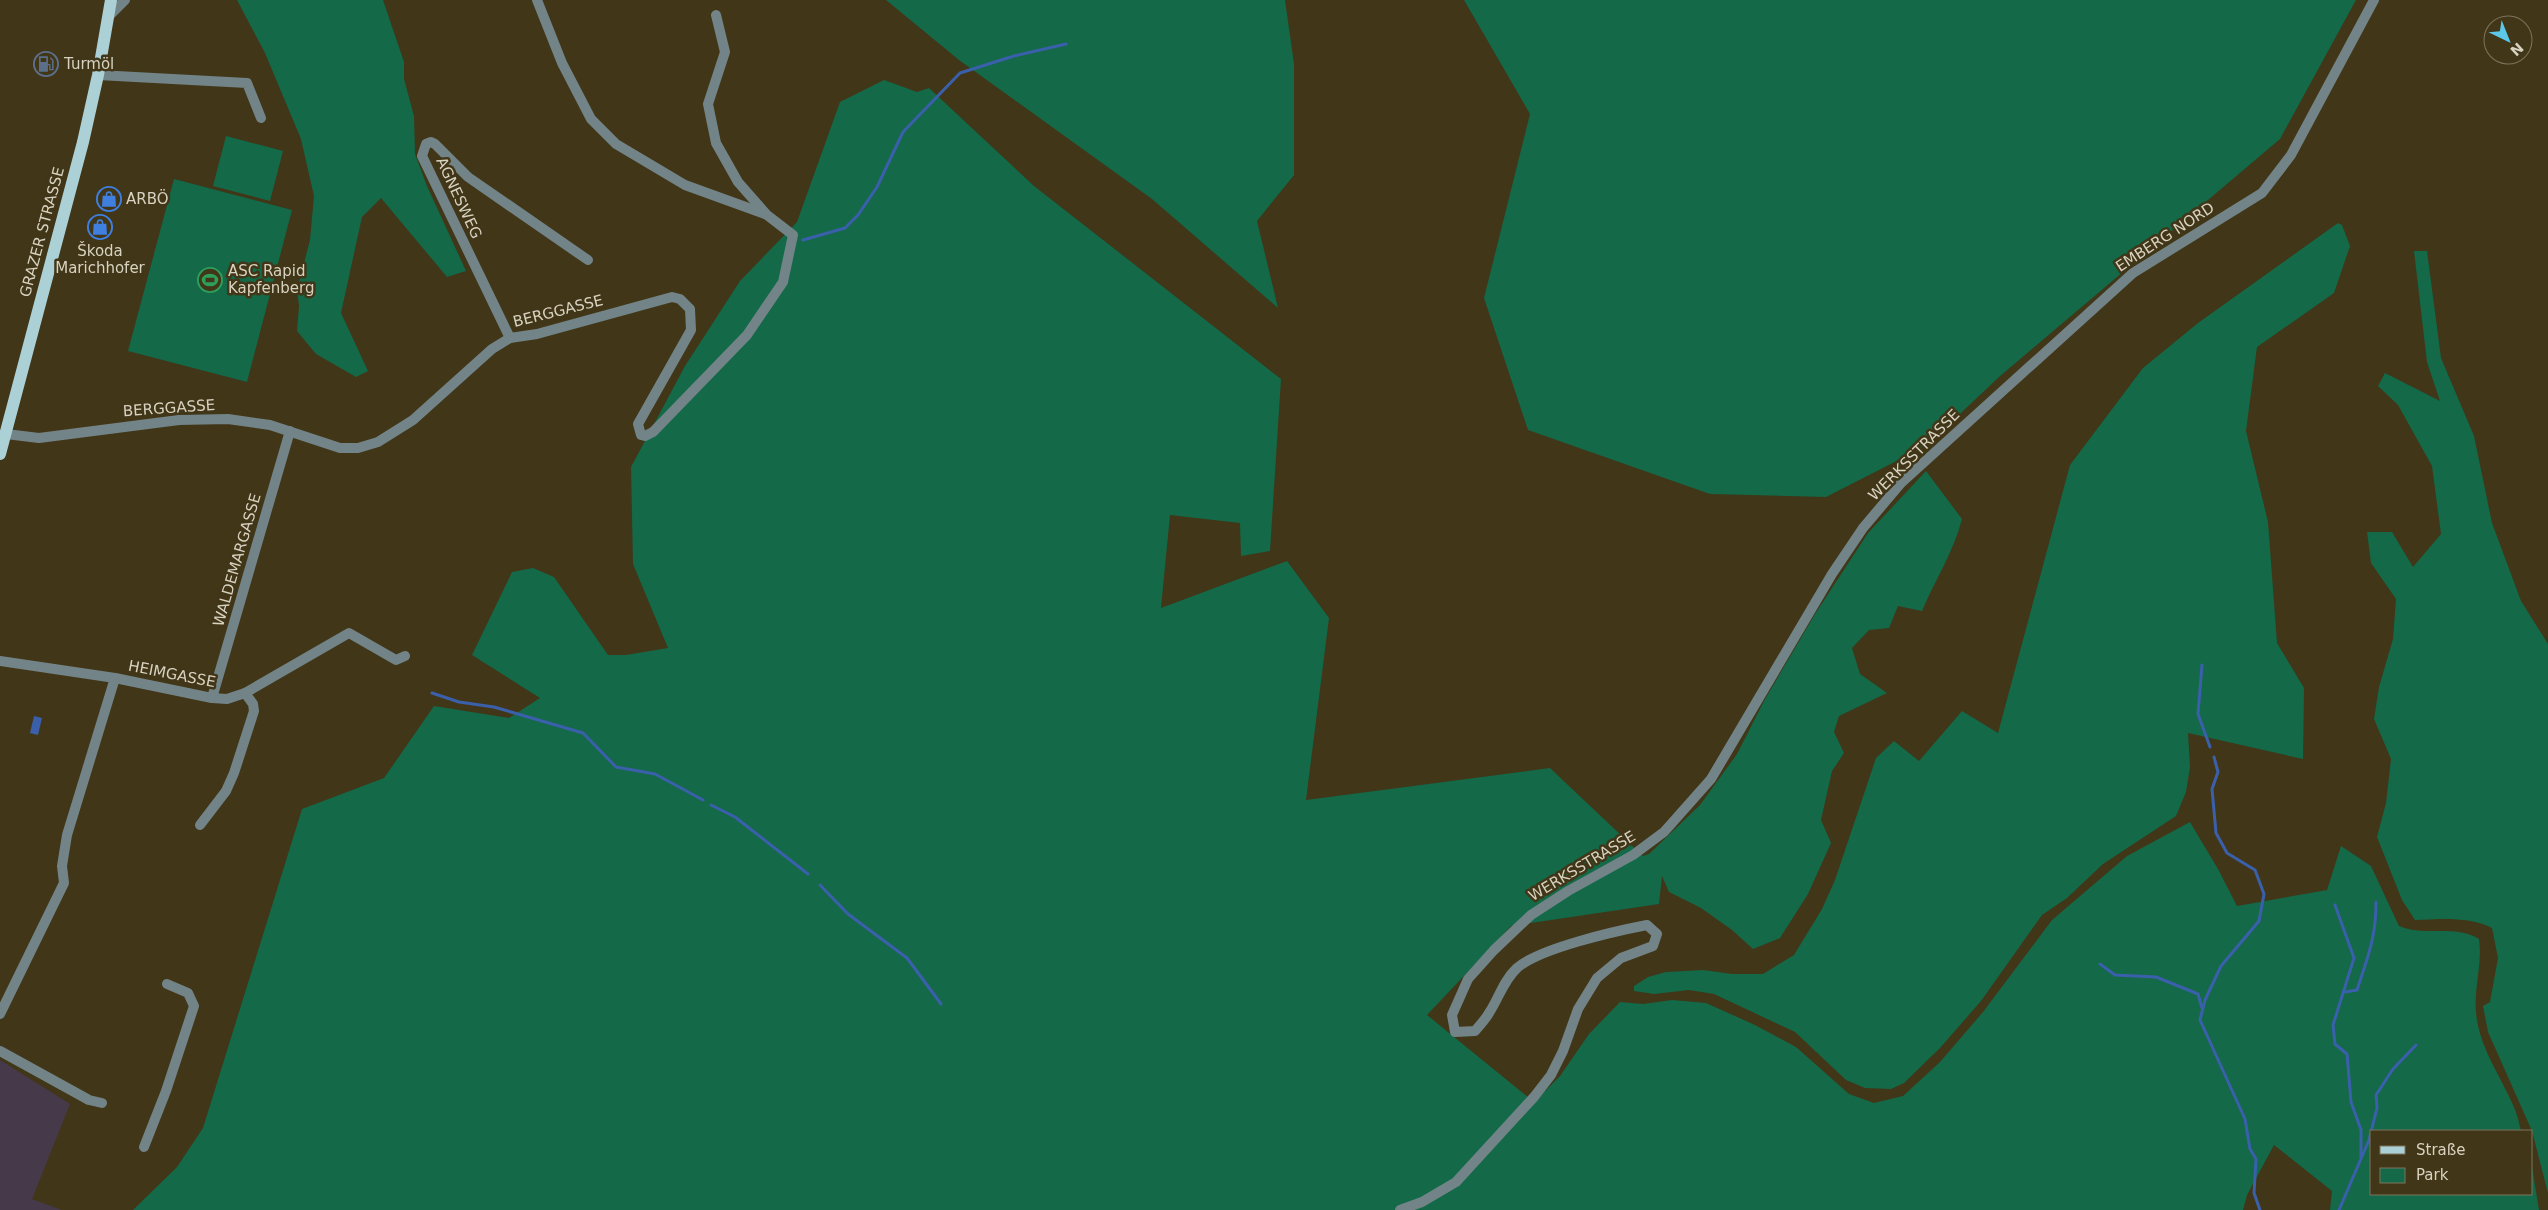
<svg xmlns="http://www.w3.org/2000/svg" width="2548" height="1210" font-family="'DejaVu Sans',sans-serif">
<rect width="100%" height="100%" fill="#413618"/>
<path fill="#463a4a" d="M0,1060L70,1104L32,1199L62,1210H0Z"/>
<g fill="#136948">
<path d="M237,0H383L404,62V79L414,116L415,154L427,186L466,271L447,277L381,198L362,217L341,313L368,371L356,377L316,354L297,331L299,306L297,290L310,240L314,196L301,139L265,53Z"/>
<path d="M886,0H1285L1294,64V175L1257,221L1278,308L1152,199L959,60Z"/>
<path d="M1464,0H2356L2280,139L1999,377L1926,446L1826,497L1710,494L1528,430L1484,298L1530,114Z"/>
<path d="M884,80L917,92L929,88L1034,186L1281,379L1270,551L1241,556L1240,523L1170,515L1161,608L1287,561L1329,618L1306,800L1550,768L1643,856L1649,854L1700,805L1737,754L1764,701L1815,614L1868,533L1926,471L1962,519C1954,551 1935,580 1922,611L1898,606L1889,628L1869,630L1852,648L1860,674L1887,693L1839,716L1834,732L1844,753L1832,771L1821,820L1831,843L1808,894L1780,938L1753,949L1732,930L1701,908L1669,892L1662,876L1659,904L1511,926L1427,1015L1534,1102L1560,1076L1589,1034L1620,1002L1643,1004L1672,1000L1706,1003L1755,1025L1796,1047L1849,1094L1874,1103L1903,1096L1940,1062L1983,1012L2052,920L2127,856L2190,822L2218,869L2237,906L2327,890L2341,846L2371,866L2399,926C2425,937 2455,924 2479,939C2483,966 2472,992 2477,1020C2482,1051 2501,1077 2513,1105C2517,1113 2519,1123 2521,1131H2372V1194H2532V1167L2539,1210H2330L2332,1191L2274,1145L2247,1195L2243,1210H133L177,1167L203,1128L302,809L384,778L434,706L509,718L540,698L472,655L512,572L533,568L554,577L608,655H626L668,648L633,564L631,467L685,366L740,281L797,222L840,102Z"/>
<path d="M226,136L283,151L270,201L213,186Z"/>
<path d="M174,179L292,210L247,382L128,351Z"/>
<path d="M2338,223L2342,225L2350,246L2334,293L2257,347L2246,431L2268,522L2277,643L2304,688L2303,759L2188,733L2190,767L2186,792L2176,816L2103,864L2067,898L2042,915L1981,1001L1940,1048L1904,1083L1891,1089L1865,1088L1846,1080L1795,1032L1714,994L1689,990L1654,994L1634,991V986L1648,977L1666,972L1703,970L1732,974H1763L1794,955L1822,909L1835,880L1876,758L1894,741L1919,761L1962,711L1998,733L2070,465L2143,368L2198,323Z"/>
<path d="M2414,251H2427L2441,358L2474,436L2492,523L2521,601L2548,644V1193L2532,1131L2488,1032L2483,1006L2490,1002L2498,958L2492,928C2469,916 2440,919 2415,920L2402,900L2377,837L2386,803L2391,759L2374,719L2379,687L2393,639L2396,599L2371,563L2367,532H2392L2413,567L2441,534L2432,466L2398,405L2378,386L2385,373L2440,401L2427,362Z"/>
</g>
<path fill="#3b60ab" d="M34,716L42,718L38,735L30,733Z"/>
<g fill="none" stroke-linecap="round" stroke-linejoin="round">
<g stroke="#3b60ab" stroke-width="3">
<path d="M803,240L845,228L858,215L877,187L903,132L960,73L1014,56L1066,44"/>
<path d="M2202,665L2198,714L2210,747"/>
<path d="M432,693L459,702L494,707L583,733L616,767L655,774L703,800"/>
<path d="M2214,757L2218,772L2212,789L2216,833L2227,853L2255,870L2264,894L2259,921L2221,966L2205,1000L2200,1020L2245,1119L2250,1149L2256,1159L2254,1193L2260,1210"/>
<path d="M711,805L735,817L808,874"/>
<path d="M820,885L848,914L907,958L941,1004"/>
<path d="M2335,905L2354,958L2333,1025L2335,1044L2347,1054L2351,1102L2361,1130V1157"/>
<path d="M2100,964L2115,975L2156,977L2198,994L2202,1008"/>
<path d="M2345,992L2357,990C2368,956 2376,938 2376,902"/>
<path d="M2339,1210L2369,1140L2377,1108L2376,1095L2393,1069L2416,1045"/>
</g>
<g stroke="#728487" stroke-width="10">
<path d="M537,0L562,63L591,119L616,144L685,185L765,214"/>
<path d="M109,16L125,0"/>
<path d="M98,75L247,83L261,118"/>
<path d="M510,338L422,156L426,144L431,142L435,144L468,177L588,260"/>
<path d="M6,434L39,438L179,420L228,419L270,425L340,448H358L378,442L413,420L492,349L510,338L537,334L672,297L680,299L690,309L691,330L638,424L641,435L645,436L653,432L747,335L783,282L793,235L767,215L738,182L716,143L708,104L725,52L716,15"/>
<path d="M0,661L115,678L212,698L227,699L245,693L349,633L396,660L405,656"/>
<path d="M212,698L290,431"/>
<path d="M200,825L226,791L234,773L254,711L253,704L245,693"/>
<path d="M0,1014L64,883L62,866L67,835L115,678"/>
<path d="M0,1051L89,1100L102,1103"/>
<path d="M144,1147L166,1091L194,1006L188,993L167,984"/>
<path d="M1400,1210L1422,1202L1456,1182L1534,1097L1551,1075L1563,1051L1578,1009L1597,978L1621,958L1653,946L1657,934L1647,925C1616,931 1540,948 1517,968C1503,981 1499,998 1489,1013C1485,1020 1480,1025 1475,1031L1455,1032L1452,1015L1468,979L1494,950L1531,915L1568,891L1633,855L1664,832L1711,779L1832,574L1863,528L1901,483L2133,273L2262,193L2291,155L2374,0"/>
</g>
<path stroke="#abd1d6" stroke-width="12" d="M0,454L83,142L98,75L111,0"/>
</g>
<defs>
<symbol id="fuel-ring" viewBox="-11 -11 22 22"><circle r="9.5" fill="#413618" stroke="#5c6f8a" stroke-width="1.5"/><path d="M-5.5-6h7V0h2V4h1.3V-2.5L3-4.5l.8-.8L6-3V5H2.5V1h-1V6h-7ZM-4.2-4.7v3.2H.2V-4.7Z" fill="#5c6f8a"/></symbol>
<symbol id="shop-ring" viewBox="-11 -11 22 22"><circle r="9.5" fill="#413618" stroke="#3f7fe0" stroke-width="1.5"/><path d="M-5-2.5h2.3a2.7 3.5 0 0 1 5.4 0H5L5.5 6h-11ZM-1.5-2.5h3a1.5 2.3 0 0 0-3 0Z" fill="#3f7fe0"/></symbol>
<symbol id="stadium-ring" viewBox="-11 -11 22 22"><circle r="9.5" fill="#413618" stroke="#2e9e5b" stroke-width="1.5"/><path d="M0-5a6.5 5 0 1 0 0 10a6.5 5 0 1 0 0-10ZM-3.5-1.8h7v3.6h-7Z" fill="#2e9e5b"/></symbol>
</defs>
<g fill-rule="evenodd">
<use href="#fuel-ring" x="32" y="50" width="28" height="28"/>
<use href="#shop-ring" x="95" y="185" width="28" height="28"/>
<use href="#shop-ring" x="86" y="213" width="28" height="28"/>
<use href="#stadium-ring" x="196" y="266" width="28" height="28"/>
</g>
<g text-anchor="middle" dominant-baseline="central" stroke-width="5" stroke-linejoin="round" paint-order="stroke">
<g font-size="15" fill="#d8d2c1" stroke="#413618" text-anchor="start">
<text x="64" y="64">Turmöl</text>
<text x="126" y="199">ARBÖ</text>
<text x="100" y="251" text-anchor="middle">Škoda<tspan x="100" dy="17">Marichhofer</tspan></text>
<text x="228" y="271">ASC Rapid<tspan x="228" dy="17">Kapfenberg</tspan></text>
</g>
<g font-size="15" fill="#d8d2c1" stroke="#413618">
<text transform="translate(459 198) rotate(65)">AGNESWEG</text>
<text transform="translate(42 232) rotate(-75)">GRAZER STRASSE</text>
<text transform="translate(2165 237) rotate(-33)">EMBERG NORD</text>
<text transform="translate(558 311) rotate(-14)">BERGGASSE</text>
<text transform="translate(169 408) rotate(-4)">BERGGASSE</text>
<text transform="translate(1914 455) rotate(-45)">WERKSSTRASSE</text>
<text transform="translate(237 560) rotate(-74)">WALDEMARGASSE</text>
<text transform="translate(172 674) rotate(11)">HEIMGASSE</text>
<text transform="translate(1582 866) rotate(-31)">WERKSSTRASSE</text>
</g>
</g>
<rect x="2370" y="1130" width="162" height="65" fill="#413618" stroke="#7d745c"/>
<rect x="2380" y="1146" width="25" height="8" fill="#abd1d6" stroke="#7d745c"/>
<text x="2416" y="1155" font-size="15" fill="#d8d2c1">Straße</text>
<rect x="2380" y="1168" width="25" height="15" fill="#136948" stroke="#7d745c"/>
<text x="2416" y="1180" font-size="15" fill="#d8d2c1">Park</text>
<g transform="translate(2508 40) rotate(137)"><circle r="24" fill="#413618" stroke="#7d745c"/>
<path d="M0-4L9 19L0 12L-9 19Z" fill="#5dc7e8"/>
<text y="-8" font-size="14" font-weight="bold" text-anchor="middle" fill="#d8d2c1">N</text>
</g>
</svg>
